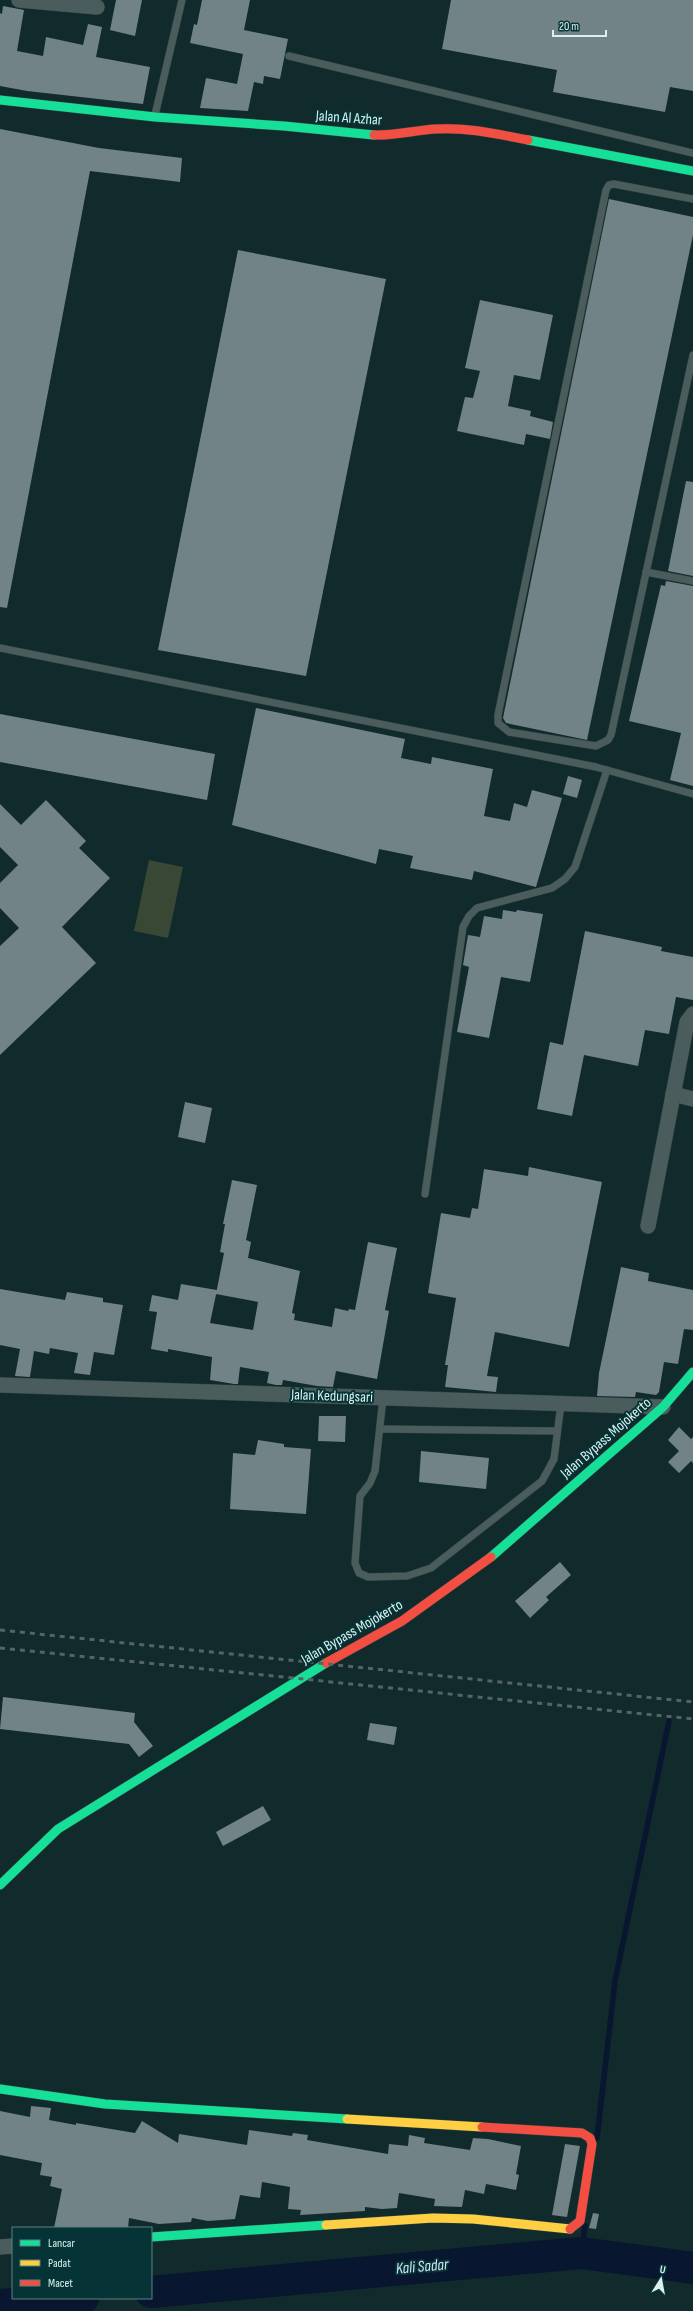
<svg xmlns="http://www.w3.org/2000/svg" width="693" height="2311" font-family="'Sofia Sans Condensed',sans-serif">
<rect width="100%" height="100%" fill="#112a2b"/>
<path fill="#394835" d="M149,860L183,867L168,938L134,931Z"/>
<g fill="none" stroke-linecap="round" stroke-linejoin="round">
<g stroke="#08162f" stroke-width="5.5">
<path d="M597,2138L615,1981L669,1721"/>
<path d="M581,2253L585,2226"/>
</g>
<g stroke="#08162f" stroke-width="32">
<path d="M151,2292L581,2253L693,2268"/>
<path d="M0,2305L83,2298"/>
</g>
</g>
<g fill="#718387">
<path d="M116,0H142L135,36L110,30Z"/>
<path d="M202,0H250L244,30L288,39L280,79L264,76L263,84L254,82L248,111L200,108L206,78L237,84L243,54L190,43L194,24L197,25Z"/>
<path d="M451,0H693V91L670,87L665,112L553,92L557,70L442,49Z"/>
<path d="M3,6L24,10L17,51L43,56L46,37L83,45L88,24L102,27L96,57L150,67L143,104L27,91L0,86V13L2,14Z"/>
<path d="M0,129L99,148L182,158L180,182L90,171L7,608L0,607Z"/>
<path d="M609,199L693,217V235L587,740L506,723L503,718Z"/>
<path d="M238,250L386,279L306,676L158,650Z"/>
<path d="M480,300L553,315L540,380L514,375L508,406L531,411L530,416L553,422L550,439L526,434L524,445L457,431L465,397L473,398L480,371L465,368Z"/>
<path d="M686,481L693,482V576L668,571Z"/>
<path d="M666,581L693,586V786L670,780L681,733L629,721L661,585L665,586Z"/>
<path d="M256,708L405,739L401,758L431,764L432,757L493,769L484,816L510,821L514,803L527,807L532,790L562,798L536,887L474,871L472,880L410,868L413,856L379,849L376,864L232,825Z"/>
<path d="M0,714L215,754L207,800L0,762Z"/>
<path d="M568,776L582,780L577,798L563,794Z"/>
<path d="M46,800L86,841L79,848L110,878L62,927L96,963L0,1055V946L19,928L0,908V883L18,865L0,847V804L21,825Z"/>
<path d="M503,910L516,912L517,910L543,914L530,982L501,977L489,1038L457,1032L469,967L463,965L468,935L480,937L484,916L502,919Z"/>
<path d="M585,931L662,947L661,951L693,957V1000L676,997L669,1034L645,1030L638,1066L584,1055L572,1116L537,1109L550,1042L563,1045Z"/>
<path d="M185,1102L212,1108L205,1143L178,1137Z"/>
<path d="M529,1167L602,1182L569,1347L495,1332L487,1376L498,1377L496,1392L445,1387L448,1365H445L456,1298L428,1293L441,1213L470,1218L472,1208L478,1209L484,1169L528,1176Z"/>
<path d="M232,1180L257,1185L246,1240L251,1242L248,1258L300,1271L292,1313L295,1314L294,1320L332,1327L335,1308L348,1311L349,1309L355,1310L368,1242L397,1248L385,1310L389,1311L377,1379L336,1371L333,1387L317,1386L283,1380L282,1385H276L267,1383L269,1372L240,1367L238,1384H234L210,1380L212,1357L168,1349V1352L151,1349L157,1312L149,1311L152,1295L178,1300L181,1284L217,1290L210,1323L253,1330L258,1302L216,1294L224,1253L220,1252L225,1224H223Z"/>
<path d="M621,1267L649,1273L648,1281L693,1290V1330L684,1329L678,1364L664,1362L659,1392L656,1395L636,1392L635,1397L597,1396L599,1373Z"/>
<path d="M0,1289L65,1300L67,1292L103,1298V1302L123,1305L114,1355L94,1352L90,1375L74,1373L78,1353L50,1348L49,1354L34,1351L30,1377L15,1376L20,1349L0,1345Z"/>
<path d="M319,1416H346L345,1442L318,1441Z"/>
<path d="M679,1427L691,1439L693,1437V1463L691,1461L679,1473L668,1462L679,1451L668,1440Z"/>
<path d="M258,1440L284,1444V1447L311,1449L306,1514L230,1509L233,1453L255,1455Z"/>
<path d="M421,1451L489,1458L486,1489L419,1482Z"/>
<path d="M560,1562L571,1575L546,1597L549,1600L530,1618L515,1601Z"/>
<path d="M3,1697L135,1713L134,1722L153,1746L139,1757L129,1744L0,1729Z"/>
<path d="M370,1723L397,1727L394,1745L367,1740Z"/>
<path d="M263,1806L271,1820L223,1846L216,1832Z"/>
<path d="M31,2106L51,2108L49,2120L76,2125V2123L135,2133L142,2121L178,2143L179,2134L247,2145L249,2130L292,2136L293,2133L308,2135L307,2140L388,2154L389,2144L408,2146L409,2135L425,2138L424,2143L470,2150L473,2138L488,2139L521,2146L516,2174L519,2175L516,2190L486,2184L484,2194L465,2190L462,2207L434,2206L435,2199L399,2193L397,2208L382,2209L365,2207V2211L300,2215L301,2210L288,2209L290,2187L262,2182L260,2198L240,2195L235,2219L208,2221L192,2218L191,2222L159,2224L129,2218L128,2228H54L62,2189L50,2186L52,2177L40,2175L42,2163L0,2155V2111L30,2117Z"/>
<path d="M565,2144L580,2146L567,2217L552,2215Z"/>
<path d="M593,2213L599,2214L596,2229L589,2228Z"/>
</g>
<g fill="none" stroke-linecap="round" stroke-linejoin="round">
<defs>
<g id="lane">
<path d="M289,56L693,153"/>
<path d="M155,115L182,0"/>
<path d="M693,199L614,184L609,185L606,190L498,715V723L509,732L596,746L608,740L611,735L693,355"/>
<path d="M646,572L693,581"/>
<path d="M0,648L596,767L693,794"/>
<path d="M425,1194L463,927L469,916L477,908L552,888L565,879L575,867L607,770"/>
<path d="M383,1398L375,1471L370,1483L360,1496L355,1563L359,1573L368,1577L407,1576L431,1568L542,1481L554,1459L561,1404"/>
<path d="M380,1429L557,1431"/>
</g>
<g id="street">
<path d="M19,0L97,7"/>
<path d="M673,1094L693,1099"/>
<path d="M648,1226L687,1022L693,1014"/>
<path d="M0,1385L663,1407"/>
<path d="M0,2247L13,2246"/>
</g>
<g id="fast">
<path d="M0,100L155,117L284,126L374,135"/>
<path d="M528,140L693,171"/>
<path d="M491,1557L663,1407L693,1372"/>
<path d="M0,1885L58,1829L326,1663"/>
<path d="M0,2089L105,2104L347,2119"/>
<path d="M151,2237L326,2225"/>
</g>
<g id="slow">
<path d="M347,2119L482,2127"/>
<path d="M326,2225L433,2218L473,2219L570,2229"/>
</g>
<g id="jam">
<path d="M374,135C395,136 415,130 436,129C467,127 497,134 528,140"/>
<path d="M326,1663L402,1621L491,1557"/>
<path d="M482,2127L582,2133L590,2138L592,2144L580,2221L570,2229"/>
</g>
</defs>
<use href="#lane" stroke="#324344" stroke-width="8"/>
<use href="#street" stroke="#324344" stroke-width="16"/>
<use href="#fast" stroke="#324344" stroke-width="10"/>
<use href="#slow" stroke="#324344" stroke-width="10"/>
<use href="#jam" stroke="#324344" stroke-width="10"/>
<use href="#lane" stroke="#4b5c5c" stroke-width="7"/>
<use href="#street" stroke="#4b5c5c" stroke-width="15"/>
<use href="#fast" stroke="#16e098" stroke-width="9"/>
<use href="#slow" stroke="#ffcf43" stroke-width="9"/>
<use href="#jam" stroke="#f24e42" stroke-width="9"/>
<g stroke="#546464" stroke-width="3" stroke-dasharray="5 5" stroke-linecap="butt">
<path d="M0,1630L693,1702"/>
<path d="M0,1648L693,1719"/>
</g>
</g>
<g text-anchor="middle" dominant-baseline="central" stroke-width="4" stroke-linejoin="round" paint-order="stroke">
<g font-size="15" fill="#dbf1f1" stroke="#063436">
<text transform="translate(349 118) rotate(4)">Jalan Al Azhar</text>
<text transform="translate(332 1396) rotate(2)">Jalan Kedungsari</text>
<text transform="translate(606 1438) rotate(-41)">Jalan Bypass Mojokerto</text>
<text transform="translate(352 1632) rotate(-30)">Jalan Bypass Mojokerto</text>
</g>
<g font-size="16" font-style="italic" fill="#d4e1f8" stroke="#063436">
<text transform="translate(422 2267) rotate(-5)">Kali Sadar</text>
</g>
</g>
<rect x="12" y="2227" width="140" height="72" fill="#063436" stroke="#5b8081"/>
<rect x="20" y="2240" width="20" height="6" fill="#16e098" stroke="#5b8081"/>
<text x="48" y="2247" font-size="12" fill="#dbf1f1">Lancar</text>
<rect x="20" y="2260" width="20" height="6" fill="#ffcf43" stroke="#5b8081"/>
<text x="48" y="2267" font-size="12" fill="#dbf1f1">Padat</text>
<rect x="20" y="2280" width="20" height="6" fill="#f24e42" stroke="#5b8081"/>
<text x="48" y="2287" font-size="12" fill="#dbf1f1">Macet</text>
<g transform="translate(661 2279) rotate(11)" stroke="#063436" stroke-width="3" paint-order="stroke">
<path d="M0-3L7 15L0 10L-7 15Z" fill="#dbf1f1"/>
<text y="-6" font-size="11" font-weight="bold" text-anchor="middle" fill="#dbf1f1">U</text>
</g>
<path d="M553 30v6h53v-6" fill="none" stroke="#dbf1f1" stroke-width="2"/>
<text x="559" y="30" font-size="12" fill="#dbf1f1" stroke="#063436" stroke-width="3" paint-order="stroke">20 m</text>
</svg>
